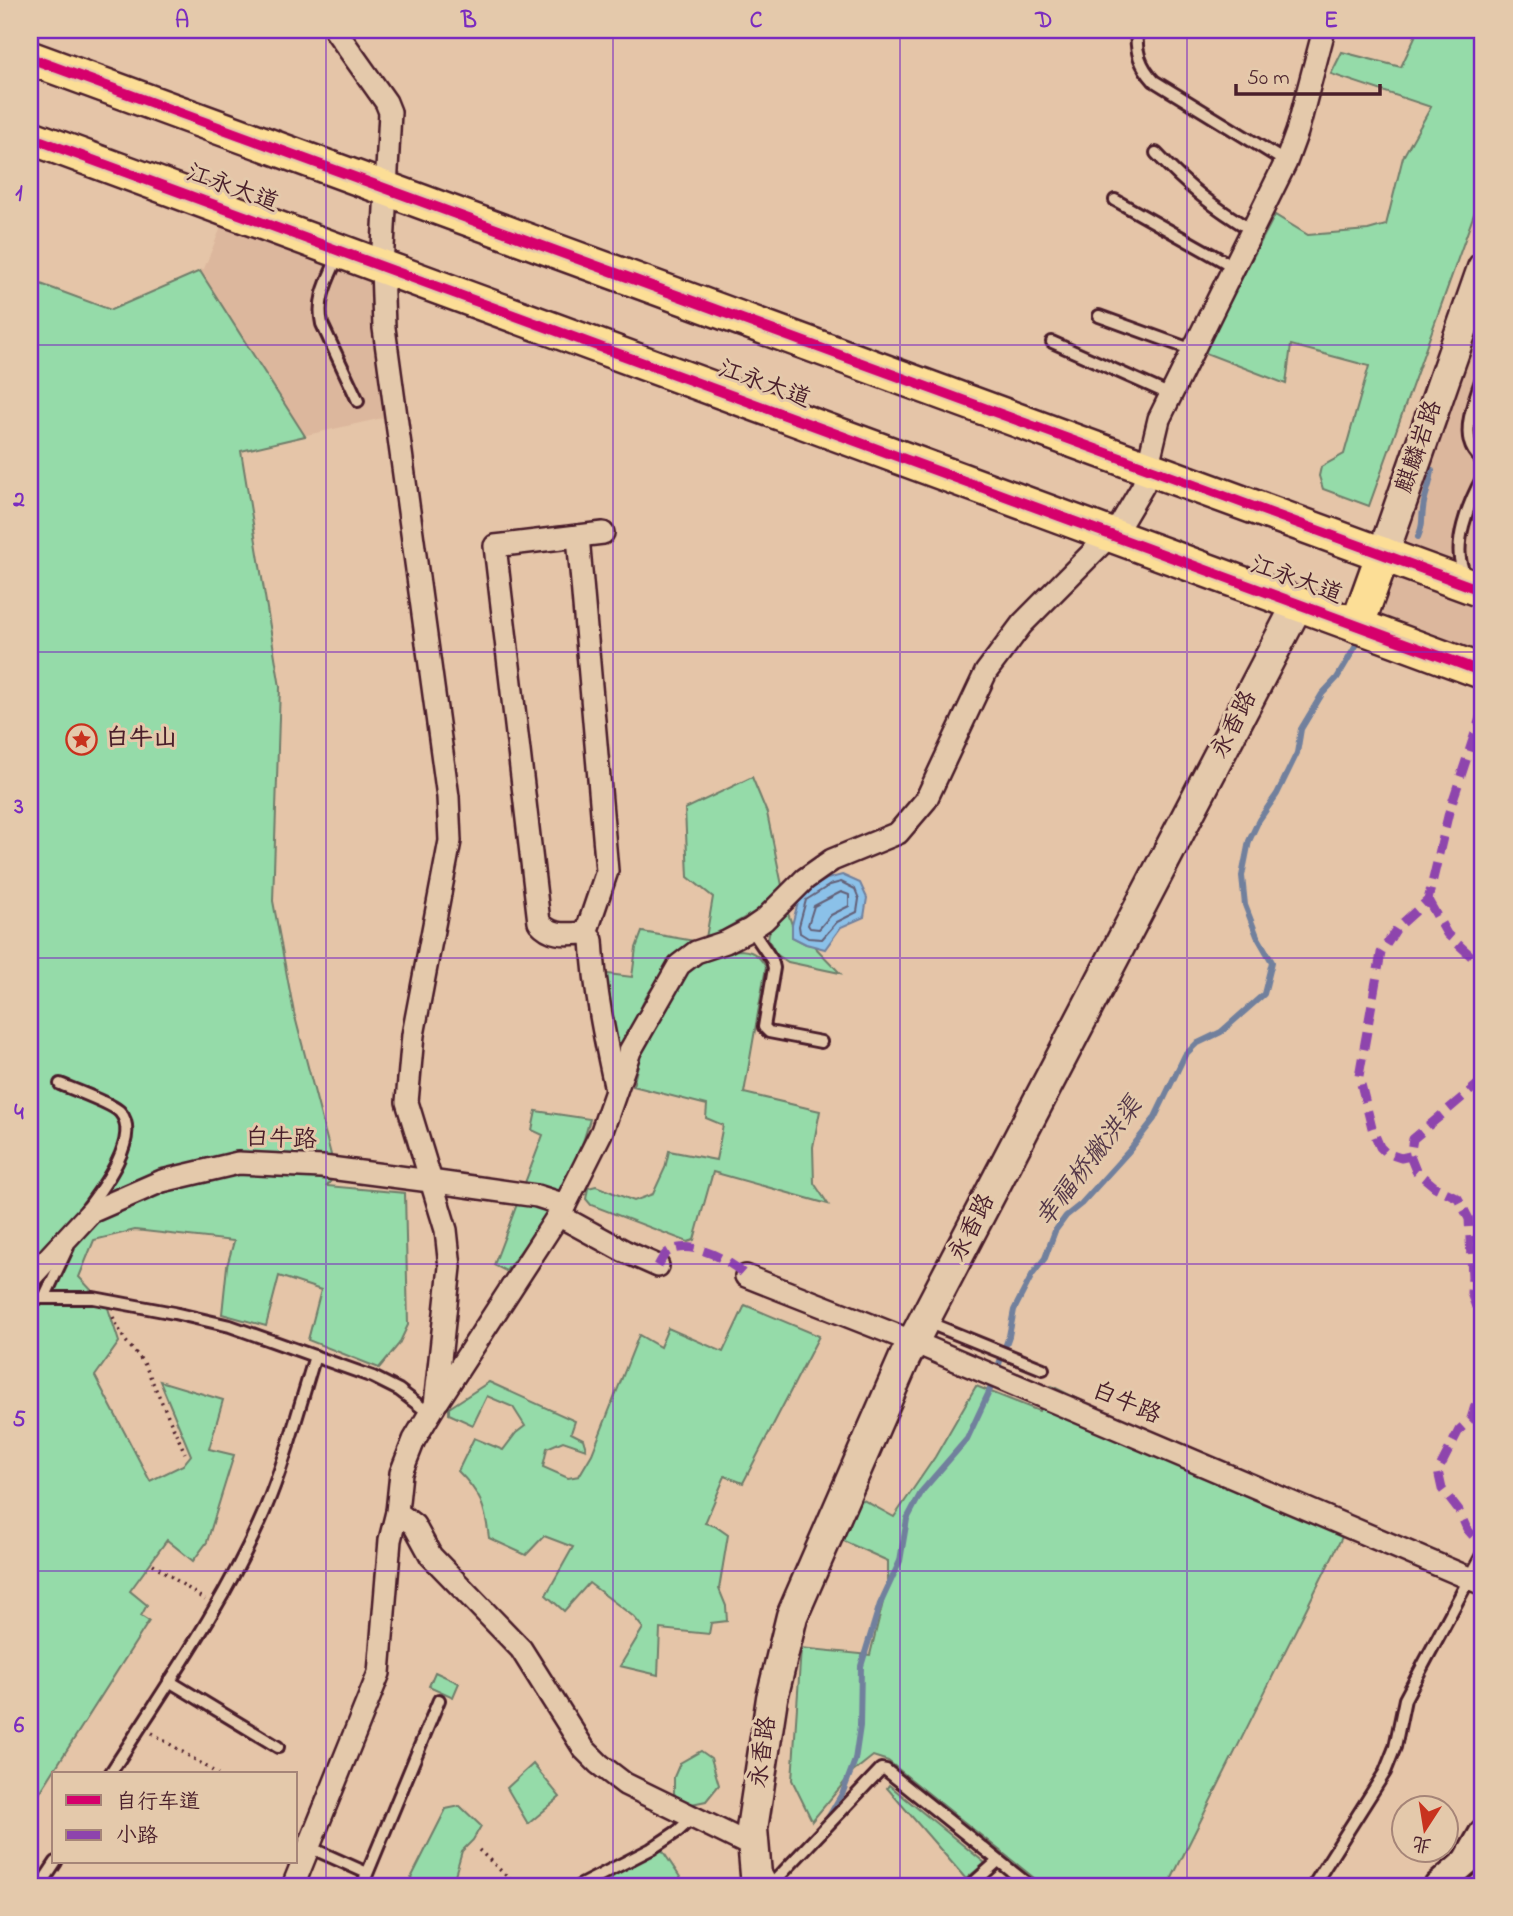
<svg xmlns="http://www.w3.org/2000/svg" width="1513" height="1916" font-family="'Indie Flower','LXGW WenKai TC',sans-serif">
<rect width="100%" height="100%" fill="#e5c5a8"/>
<filter id="ink" filterUnits="userSpaceOnUse"><feTurbulence type="fractalNoise" baseFrequency=".0143" numOctaves="2"/><feDisplacementMap in="SourceGraphic" scale="14" xChannelSelector="R" yChannelSelector="G"/><feConvolveMatrix kernelMatrix="1 2 1 2 8 2 1 2 1" color-interpolation-filters="sRGB"/></filter>
<g filter="url(#ink)">
<g fill="#dcb79d">
<path d="M228,210L371,263L391,416L241,450L111,310L204,269Z"/>
<path d="M1483,267V672L1357,626Z"/>
</g>
<g fill="#95dba9" stroke="#707d6a" stroke-width="2">
<path d="M1418,30H1483V189L1369,506L1323,489L1319,476L1321,467L1344,454L1369,366L1291,345L1286,384L1203,352L1275,215L1308,235L1368,230L1386,225L1403,157L1431,107L1331,74L1342,52L1401,67Z"/>
<path d="M200,271L305,436L241,451L280,687L273,901L294,1013L336,1174L327,1186L405,1193L408,1325L399,1344L379,1368L308,1340L321,1290L279,1276L266,1326L222,1314L227,1266L234,1241L135,1230L94,1240L79,1277L108,1308L119,1342L95,1376L150,1481L183,1465L191,1455L160,1381L223,1400L209,1449L234,1455L207,1542L193,1561L167,1540L130,1591L147,1605L141,1616L149,1621L30,1808V280L111,310Z"/>
<path d="M752,777L767,813L784,895C740,922 667,954 644,1001C633,1023 626,1048 618,1072L599,973L632,977L636,948L642,932L700,942L706,938L713,897L688,877L685,809Z"/>
<path d="M788,913L792,925V937L806,944L813,945L840,973L788,962L776,954L768,939C770,925 774,919 788,913Z"/>
<path d="M737,950C752,950 758,954 766,967L744,1093L820,1111L813,1147L814,1183L828,1204L713,1172L694,1240L688,1242L591,1205L586,1199L588,1188L596,1186L634,1201L653,1194L665,1168L669,1151L716,1160L723,1125L706,1118L707,1105L633,1086L643,1043L665,1000L691,969L715,954Z"/>
<path d="M536,1111L590,1119C574,1180 542,1222 506,1271L494,1265L543,1135L532,1130Z"/>
<path d="M745,1305L819,1336L743,1483L725,1476L705,1523L715,1526L728,1535L719,1589L726,1606L727,1621L711,1623L709,1634L660,1629L658,1675L620,1666L643,1628L634,1617L589,1583L564,1611L546,1595L573,1547L544,1536L526,1555L489,1538C485,1506 481,1494 458,1471L474,1438L503,1450L516,1433L525,1426L513,1407L487,1396L473,1425L449,1414V1408L489,1382L575,1421L571,1433L583,1439L586,1449L563,1441L547,1448L543,1467L568,1478L579,1476L592,1454L639,1335L660,1347L668,1328L723,1352Z"/>
<path d="M976,1386L1039,1411L1052,1386L1345,1531L1168,1886H1044L888,1761L873,1756L853,1772L812,1821L792,1780L801,1648L870,1655L888,1582V1561L828,1534L847,1491L894,1517L935,1457Z"/>
<path d="M435,1672L459,1683L453,1697L429,1686Z"/>
<path d="M701,1751L711,1758L719,1785L706,1801L687,1805L678,1800L674,1793V1777L680,1763Z"/>
<path d="M533,1764L560,1797L528,1824L507,1788Z"/>
<path d="M889,1785L985,1863L966,1879L887,1788Z"/>
<path d="M460,1806L481,1826L473,1840L462,1851L455,1875L485,1884L484,1886H407L446,1809Z"/>
<path d="M662,1850L686,1886H608L607,1883L617,1872Z"/>
</g>
<path fill="#8bc1e9" stroke="#71809d" stroke-width="2" d="M842,875L860,883L867,898L864,917L841,927L825,949L806,944L792,937V925L800,895L827,879Z"/>
<g fill="none" stroke-linecap="round" stroke-linejoin="round">
<g stroke="#646077" stroke-width="2">
<path d="M841,882L855,889L859,899L857,912L837,922L822,939L808,938L800,933L799,926L806,900L830,885Z"/>
<path d="M841,892L849,895V906L831,915L819,929L810,928L808,925L814,906Z"/>
</g>
<g stroke="#71809d" stroke-width="6">
<path d="M1418,537C1424,523 1421,523 1423,509C1424,496 1431,484 1432,470"/>
<path d="M828,1818L843,1792L855,1760L860,1726L861,1666L880,1604L900,1561L907,1519L922,1491L967,1439L989,1392L1009,1336L1014,1310L1032,1275L1045,1258L1055,1231L1066,1216L1081,1204L1129,1151L1154,1119L1185,1055L1196,1044L1221,1032L1264,994L1272,962L1257,936L1245,905L1242,876L1249,841L1259,820L1277,794L1297,753L1301,729L1322,694L1337,678L1357,644"/>
</g>
<defs>
<g id="service">
<path d="M1137,30C1135,51 1140,66 1154,81L1286,162"/>
<path d="M1156,153C1188,187 1213,207 1253,231"/>
<path d="M1115,200L1234,267"/>
<path d="M339,254C329,278 316,298 322,324L358,401"/>
<path d="M1099,316L1193,350"/>
<path d="M1052,342L1171,395"/>
<path d="M1483,375C1475,399 1455,442 1483,460"/>
<path d="M1465,574C1450,548 1469,502 1483,477"/>
<path d="M751,929L772,960L774,968L764,1027L769,1032L821,1042"/>
<path d="M60,1084C72,1089 113,1104 120,1112C142,1137 101,1190 86,1210"/>
<path d="M30,1298H94L174,1313L230,1326L373,1377L399,1390L425,1410L433,1406"/>
<path d="M44,1298L68,1247"/>
<path d="M927,1322L1043,1369"/>
<path d="M169,1681L278,1747"/>
<path d="M110,1774C164,1689 224,1605 264,1512C285,1462 299,1408 315,1356"/>
<path d="M309,1847L367,1873"/>
<path d="M40,1886L56,1862"/>
<path d="M362,1886L439,1700"/>
<path d="M579,1886L651,1849L678,1831L693,1817"/>
<path d="M770,1886L881,1769L886,1770L1030,1886"/>
<path d="M970,1886L998,1861"/>
<path d="M1313,1886L1385,1772L1395,1747L1405,1699L1483,1553"/>
</g>
<g id="minor">
<path d="M603,533L495,546L539,922C552,937 567,934 586,933L592,940C595,993 605,1039 616,1090"/>
<path d="M578,536L607,871L586,933"/>
<path d="M558,1215L624,1251L658,1266"/>
<path d="M746,1276L914,1342L1483,1584"/>
<path d="M30,1278L91,1212L162,1181L238,1163L322,1167L430,1181L537,1196L565,1205"/>
<path d="M438,1401L565,1205L602,1131L630,1051L679,965L696,952L726,942L751,929L764,920L805,879L832,860L898,833L926,800L986,672L1022,624L1120,525L1143,486L1159,419L1286,162L1297,132L1324,30"/>
<path d="M397,1512L414,1525L431,1556L521,1649L584,1749L599,1764L625,1784L754,1847"/>
<path d="M293,1886L379,1673L390,1540L397,1512L401,1473L414,1440L435,1405L450,1267L446,1230L407,1102L413,1035L450,841L448,797L384,328L382,267L390,112L386,102L335,30"/>
</g>
<path id="tertiary" d="M1438,1886L1467,1861L1483,1833"/>
<g id="secondary">
<path d="M1383,554L1483,268"/>
<path d="M762,1886L756,1875L752,1829L772,1698L792,1616L905,1357L1298,604"/>
</g>
<g id="primary">
<path d="M30,58L1483,591"/>
<path d="M30,137L1483,672"/>
<path d="M1357,626L1383,554"/>
</g>
</defs>
<use href="#service" stroke="#4a1f2b" stroke-width="16"/>
<use href="#minor" stroke="#4a1f2b" stroke-width="26"/>
<use href="#tertiary" stroke="#4a1f2b" stroke-width="32"/>
<use href="#secondary" stroke="#4a1f2b" stroke-width="35"/>
<use href="#primary" stroke="#4a1f2b" stroke-width="38"/>
<g stroke="#4a1f2b" stroke-width="3.5" stroke-dasharray="2 5" stroke-linecap="butt">
<path d="M113,1317L124,1339L144,1363L185,1453"/>
<path d="M153,1564L205,1600"/>
<path d="M152,1733L218,1774"/>
<path d="M479,1850L517,1886"/>
</g>
<use href="#service" stroke="#e4c9ab" stroke-width="10"/>
<use href="#minor" stroke="#e4c9ab" stroke-width="21"/>
<use href="#tertiary" stroke="#e4c9ab" stroke-width="26"/>
<use href="#secondary" stroke="#e4c9ab" stroke-width="30"/>
<use href="#primary" stroke="#fcde96" stroke-width="33"/>
<g stroke="#8e44ad" stroke-width="9" stroke-dasharray="18 9" stroke-linecap="butt">
<path d="M1428,900L1447,934L1483,967"/>
<path d="M1483,1080L1413,1139L1410,1156L1416,1171L1435,1187L1458,1198L1469,1219L1472,1277L1471,1293L1483,1327"/>
<path d="M1410,1156L1401,1158L1386,1153L1380,1147L1372,1128L1359,1076L1381,953L1397,928L1428,900L1449,812L1483,709"/>
<path d="M658,1266C661,1261 663,1255 668,1252C690,1238 730,1260 746,1276"/>
<path d="M1483,1378L1471,1419L1459,1430L1438,1471L1442,1489L1459,1511L1467,1529L1483,1547"/>
</g>
<defs>
<g id="cycleway">
<path d="M30,58L1483,591"/>
<path d="M30,137L1483,672"/>
</g>
</defs>
<use href="#cycleway" stroke="#e4c9ab" stroke-width="15"/>
<use href="#cycleway" stroke="#d6006c" stroke-width="10"/>
</g>
</g>
<path fill="none" stroke="#7b2cbf" stroke-width="2" stroke-opacity="0.55" d="M326,30V1886M613,30V1886M900,30V1886M1187,30V1886M30,345H1483M30,652H1483M30,958H1483M30,1264H1483M30,1571H1483"/>
<defs>
<symbol id="sight-ring" viewBox="-11 -11 22 22"><circle r="9.5" fill="#e4c9ab" stroke="#c8321e" stroke-width="1.5"/><path d="M0-6L1.8-2.2L6-1.7L2.9 1.2L3.7 5.4L0 3.3L-3.7 5.4L-2.9 1.2L-6-1.7L-1.8-2.2Z" fill="#c8321e"/></symbol>
</defs>
<g fill-rule="evenodd">
<use href="#sight-ring" x="64" y="722" width="35" height="35"/>
</g>
<g text-anchor="middle" dominant-baseline="central" stroke-width="6" stroke-linejoin="round" paint-order="stroke">
<g font-size="24" fill="#4a1f2b" stroke="#e4c9ab">
<text transform="translate(232 189) rotate(20)">江永大道</text>
<text transform="translate(764 385) rotate(20)">江永大道</text>
<text transform="translate(1420 447) rotate(-71)">麒麟岩路</text>
<text transform="translate(1296 581) rotate(20)">江永大道</text>
<text transform="translate(1235 725) rotate(-63)">永香路</text>
<text transform="translate(281 1140) rotate(2)">白牛路</text>
<text transform="translate(973 1228) rotate(-63)">永香路</text>
<text transform="translate(1126 1404) rotate(23)">白牛路</text>
<text transform="translate(764 1752) rotate(-82)">永香路</text>
</g>
<g font-size="24" font-weight="bold" fill="#4a1f2b" stroke="#e4c9ab" text-anchor="start">
<text x="105" y="739">白牛山</text>
</g>
<g font-size="26" font-style="italic" fill="#543748" stroke="#e4c9ab">
<text transform="translate(1090 1163) rotate(-52)">幸福桥撇洪渠</text>
</g>
</g>
<rect width="1513" height="1916" fill="none" stroke="#e4c9ab" stroke-width="77"/>
<rect x="52" y="1772" width="245" height="91" fill="#e4c9ab" stroke="#a68578" stroke-width="2"/>
<rect x="66" y="1795" width="35" height="10" fill="#d6006c" stroke="#a68578" stroke-width="2"/>
<text x="116" y="1808" font-size="21" fill="#4a1f2b">自行车道</text>
<rect x="66" y="1830" width="35" height="10" fill="#8e44ad" stroke="#a68578" stroke-width="2"/>
<text x="116" y="1842" font-size="21" fill="#4a1f2b">小路</text>
<g transform="translate(1425 1829) rotate(192)"><circle r="33" fill="#e4c9ab" stroke="#a68578" stroke-width="2"/>
<path d="M0-5L12 26L0 18L-12 26Z" fill="#c8321e"/>
<text y="-10" font-size="19" font-weight="bold" text-anchor="middle" fill="#4a1f2b">北</text>
</g>
<path d="M1236 84v10h144v-10" fill="none" stroke="#4a1f2b" stroke-width="3.5"/>
<text x="1247" y="84" font-size="21" fill="#4a1f2b" stroke="#e4c9ab" stroke-width="5" paint-order="stroke">50 m</text>
<rect x="38" y="38" width="1436" height="1840" fill="none" stroke="#7b2cbf" stroke-width="2.5"/>
<g font-size="23" text-anchor="middle" font-weight="bold" fill="#7b2cbf">
<text x="182" y="27">A</text>
<text x="469" y="27">B</text>
<text x="756" y="27">C</text>
<text x="1044" y="27">D</text>
<text x="1331" y="27">E</text>
<text x="19" y="200">1</text>
<text x="19" y="506">2</text>
<text x="19" y="813">3</text>
<text x="19" y="1119">4</text>
<text x="19" y="1426">5</text>
<text x="19" y="1732">6</text>
</g>
</svg>
